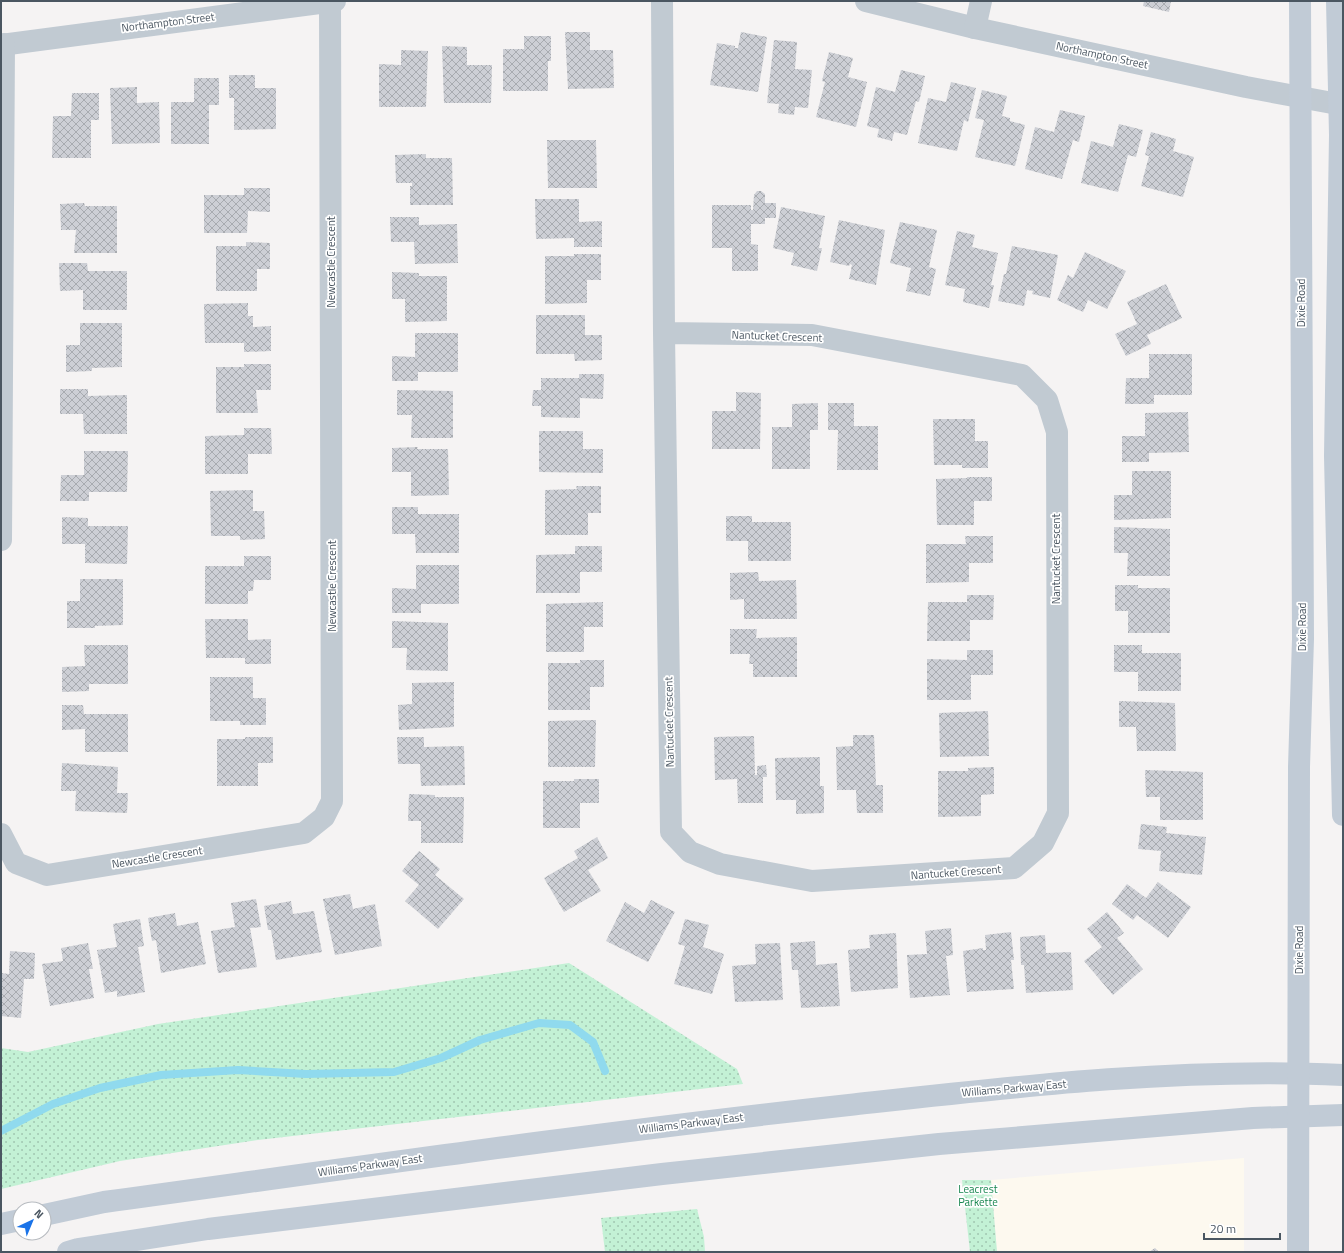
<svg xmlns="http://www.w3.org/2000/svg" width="1344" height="1253" font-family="'Titillium Web',sans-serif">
<defs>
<pattern id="grass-dots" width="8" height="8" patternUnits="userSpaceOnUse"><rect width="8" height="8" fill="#c3f1d5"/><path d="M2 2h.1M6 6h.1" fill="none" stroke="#a0c6b0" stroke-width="1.8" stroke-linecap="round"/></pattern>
<pattern id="building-cross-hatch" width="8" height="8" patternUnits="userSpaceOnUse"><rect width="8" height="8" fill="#cdcfd5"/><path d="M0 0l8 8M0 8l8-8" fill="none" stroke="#a8abb0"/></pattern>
</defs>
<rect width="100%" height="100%" fill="#f5f3f3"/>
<path fill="#fdf9ef" d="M1244,1158V1252H997L991,1180Z"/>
<g fill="url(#grass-dots)">
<path d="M569,963L737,1069L743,1084L258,1140L120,1161L1,1189V1048L28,1052L158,1024Z"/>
<path d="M962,1180H991L997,1252H970Z"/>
<path d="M697,1209L704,1237L705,1252H605L601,1218Z"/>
</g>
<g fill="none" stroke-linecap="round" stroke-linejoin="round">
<path stroke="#90daee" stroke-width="8" d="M1,1131L53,1104L100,1088L161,1075L238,1070L306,1074L394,1072L441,1058L480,1040L539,1023L570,1025L593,1042L605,1071"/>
</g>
<g fill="url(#building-cross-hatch)">
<path d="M1144,1H1171L1169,12L1143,6Z"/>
<path d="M565,32H590V50H613L614,88L568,89Z"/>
<path d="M741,32L767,37L758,92L710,85L717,43L735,46V48H738Z"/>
<path d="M524,36H551V61H548V91H503V49H524Z"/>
<path d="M774,40L797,42L795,69L812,70L808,108L795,107L794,115L778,113L779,104L767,103Z"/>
<path d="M442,46L467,47V65H492L491,103H444Z"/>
<path d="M401,50L428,51L426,107H379V64L401,65Z"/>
<path d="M829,52L853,58L848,77L867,82L856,127L816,117L825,82L822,81Z"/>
<path d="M901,70L925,76L919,102L916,101L907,135L894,132L892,141L877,137L879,129L867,126L876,87L895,92Z"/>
<path d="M229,75H255V88H276V129L234,130V98H229Z"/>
<path d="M194,78H219V105H209V144H171V102H194Z"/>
<path d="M951,82L976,88L968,122L964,120L957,151L918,143L928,98L946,102Z"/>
<path d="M137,87V103L159,102L160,143L112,144L110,88Z"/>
<path d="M982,90L1007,96L1002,116L1010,118V121L1025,125L1015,166L975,157L984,120L975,118Z"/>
<path d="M72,93H99V120H91V158H52L53,116H71Z"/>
<path d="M1060,110L1085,116L1079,142L1073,140L1062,179L1025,169L1035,127L1054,132Z"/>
<path d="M1119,124L1143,130L1136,157L1128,155L1118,192L1081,183L1091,141L1113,147Z"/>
<path d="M1151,132L1176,139L1173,151L1194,157L1183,197L1141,186L1149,156L1145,155Z"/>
<path d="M547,140H596L597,188H548Z"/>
<path d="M426,154V158H452L453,205H410V186H412V183H396L395,155Z"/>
<path d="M244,188H270V212L248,211L247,233H204V195H244Z"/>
<path d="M757,191H761L765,194V203H776V218H765V224H751V244L758,245V271H732V248H712V205H751V210H753L754,195Z"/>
<path d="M535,199H579V222L602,221V247H574V238L536,239Z"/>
<path d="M84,203L85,206H117V253H74L76,230H61L60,204Z"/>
<path d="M781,207L825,216L819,248H822L817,271L791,265L794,253L773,248Z"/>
<path d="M390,217H419V225L457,224L458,263L415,264L414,242H391Z"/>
<path d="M839,220L885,230L876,285L849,279L852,265L850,264L849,266L830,262Z"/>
<path d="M900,222L937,230L929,267L936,269L930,296L906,291L911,268L890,263Z"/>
<path d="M957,231L975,235L972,247L998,253L991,285H994L989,308L963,302L965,289L945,285Z"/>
<path d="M246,242L270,243V269H257V291H216V246H246Z"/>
<path d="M1012,246L1058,255L1050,298L1032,294L1033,291L1027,290L1024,306L998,301L1004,274H1006Z"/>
<path d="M1085,252L1126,271L1107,309L1088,300L1083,312L1057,300L1068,275L1073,278Z"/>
<path d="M574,254H601V280H587V303L545,304V256H574Z"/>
<path d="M59,263H87L88,271H127V310H83V290L60,291Z"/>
<path d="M392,272L419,273V276H447V321L405,322V299H392Z"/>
<path d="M1166,284L1182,318L1147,335L1151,344L1126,356L1115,334L1137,324L1127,302Z"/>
<path d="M248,303V316H253V327L271,326V351L244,352V343H205L204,304Z"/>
<path d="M536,315H585V335H602V360L575,361L574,354H536Z"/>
<path d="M80,323H122V367L92,368V371L66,372V345H80Z"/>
<path d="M415,333H458V372H418V381H392V356L415,357Z"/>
<path d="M1149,354H1192V395H1154V404H1125L1126,378H1149Z"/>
<path d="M244,364H271V390H256L258,413H216V367H244Z"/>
<path d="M579,374H604L603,399L580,398V418L541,417V406H532L533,390H541V378H579Z"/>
<path d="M60,389H88V396L127,395V434H84L83,414H60Z"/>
<path d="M397,390L453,391V438H411L412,415H397Z"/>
<path d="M736,392L761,393L760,449H712V411H736Z"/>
<path d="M818,403V430H810V469H772V427H792V404Z"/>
<path d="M828,403H854V426H878V470H837L838,430H828Z"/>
<path d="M1188,412L1189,452L1149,453V462H1122V436H1145V413Z"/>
<path d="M933,419H975V441H988V468H962V465H934Z"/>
<path d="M244,428H271L272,454H248V474H205V436L244,435Z"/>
<path d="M539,431H583V449H603V473L539,472Z"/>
<path d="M418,447L417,449H448L449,495L411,496V472H392V448Z"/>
<path d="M84,451H128L127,492H89V501H60L61,475H84Z"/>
<path d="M1132,471H1171V518L1114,520V495H1132Z"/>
<path d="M967,477H992V501H974V525H937L936,479L967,478Z"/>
<path d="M576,486H601V513H588V535H545V490L577,489Z"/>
<path d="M253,490V511H264L265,539L240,540V536H211L210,491Z"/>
<path d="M392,507H418V514H459V553H416L415,534H392Z"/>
<path d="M726,516H752V522H791V561H748V541H726Z"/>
<path d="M62,517L88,518V526H128L127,564L85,563V544H62Z"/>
<path d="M1114,527L1170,529V576H1127L1128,553H1114Z"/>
<path d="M965,536H993V563H969V582L926,583V544H966Z"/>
<path d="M575,546H602V572H580V593H536V555L575,554Z"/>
<path d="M244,556H271V580H254L253,591H248V604H205V566H244Z"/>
<path d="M416,565H459V604H421V613H392V588L416,589Z"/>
<path d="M758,572L759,581L796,580L797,619H744V599L730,600V573Z"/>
<path d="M80,579H123V625L95,626V628H67V601H80Z"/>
<path d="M1115,585H1138V588H1170V633H1128V611H1115Z"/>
<path d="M967,595H994L993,620H970V641H927L928,602H967Z"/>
<path d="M603,602V627H584V652H546V604Z"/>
<path d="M205,619H248V640L271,639V664H245V658H206Z"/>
<path d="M392,621L448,623V671L406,670L407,648H392Z"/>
<path d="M730,629H757L756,638L797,637V677H753V664H749L750,654H730Z"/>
<path d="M84,645H128V684H89V691L62,692V667L85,666Z"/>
<path d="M1114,645H1142V653H1181V691H1138V672H1114Z"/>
<path d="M967,650H993V675H971V700H927V659L967,660Z"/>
<path d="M580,660H604V687H590V710H548V663H580Z"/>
<path d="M210,677H253V698H266V725H240V721H210Z"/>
<path d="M454,682V727L399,730L398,705L412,704V683Z"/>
<path d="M1119,701L1175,703L1176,751H1137L1136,727H1119Z"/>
<path d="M62,705H83L84,714H128V752H85V729L62,730Z"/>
<path d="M988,711L989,756L940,757L939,713Z"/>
<path d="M596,720L595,767H548V721Z"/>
<path d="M853,735H874L876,785H883V813H857L856,790H837L836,747L853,746Z"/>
<path d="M754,736L755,775H757V766L766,765L767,777H763V803H738L737,779L715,780L714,737Z"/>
<path d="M245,737H273V763H258V786H217V739H245Z"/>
<path d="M397,737H424V747L464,746L465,785L421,786L420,764H398Z"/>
<path d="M820,757V786H824V813L796,814V800H776L775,758Z"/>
<path d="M62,763L118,767L117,793H128L127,813L75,811L76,791H61Z"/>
<path d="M994,767V794L981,795V816L938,817V771H968V768Z"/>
<path d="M1145,770L1203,772V820H1160V797H1146Z"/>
<path d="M574,779H599V803H580V828H543V781H574Z"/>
<path d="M409,794L435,795V797H464L463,843H421V821H408Z"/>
<path d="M1141,824L1167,827L1166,833L1206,837L1202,875L1159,871L1161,851L1138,849Z"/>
<path d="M597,837L608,858L588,870L601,891L564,912L544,878L578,858L574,851Z"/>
<path d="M419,851L440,869L435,875L464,899L438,929L405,901L419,885L402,871Z"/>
<path d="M1158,882L1191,907L1168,938L1137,915L1133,920L1112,904L1127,884L1146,898Z"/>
<path d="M350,894L353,909L375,904L382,946L335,955L323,899Z"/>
<path d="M256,899L261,927L250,928L257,967L218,973L211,931L235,927L231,903Z"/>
<path d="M651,900L675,912L648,962L606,941L625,902L644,913Z"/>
<path d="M291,901L293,914L314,911L322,952L276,960L271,930H268L264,906Z"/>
<path d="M1107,912L1124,933L1117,938L1143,969L1113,995L1084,961L1102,947L1087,929Z"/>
<path d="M175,913L177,926L198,922L206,964L161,973L156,940L152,941L148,918Z"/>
<path d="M140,919L144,946L138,947L145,992L117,997V991L105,993L97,950L117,947L113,924Z"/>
<path d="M685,919L709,925L703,947L724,954L712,994L674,984L685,946L678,944Z"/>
<path d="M951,928L953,955L946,956L950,995L910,998L907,955L927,954L925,931Z"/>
<path d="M1011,932L1014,960H1011L1014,989L967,992L963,951L983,948V950H986L985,935Z"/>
<path d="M896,933L898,988L851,992L848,950L870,948L869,935Z"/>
<path d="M1045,935L1046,953L1071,952L1073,990L1026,993L1024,965H1021L1020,937Z"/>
<path d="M815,941L816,965L837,963L840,1006L801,1008L798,970H792L790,943Z"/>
<path d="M88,943L93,969H89L94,998L50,1006L42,964L63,961L61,948Z"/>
<path d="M780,943L783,1000L735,1002L732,966L756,964L755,944Z"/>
<path d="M10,951L35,953L34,979H24L21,1018L1,1016V973L9,974Z"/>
<path d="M1155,1248L1159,1252H1149Z"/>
</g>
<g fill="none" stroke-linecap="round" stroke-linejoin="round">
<g stroke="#c1cad2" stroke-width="22">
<path d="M662,1L664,333L671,832L690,852L720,864L812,881L1014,868L1043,843L1058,813L1057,432L1047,400L1022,375L812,335L664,333"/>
<path d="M866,1L975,28L1246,87L1343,105"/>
<path d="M975,28L981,1"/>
<path d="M1,45L335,1"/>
<path d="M1,540L4,44"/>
<path d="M1,834L16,863L47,875L304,833L324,817L332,801L330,2"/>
</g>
<g stroke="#c1cbd6" stroke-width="22">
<path d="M1337,1L1340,135L1335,456L1343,815"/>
<path d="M44,1215L104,1202C352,1168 600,1132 849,1105C1012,1087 1180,1067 1343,1075"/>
<path d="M1,1224L20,1220"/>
<path d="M68,1252L78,1249L208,1229L662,1174L939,1144L1253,1118L1343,1115"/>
<path d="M1298,1252L1299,767L1303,639L1300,1"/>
</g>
</g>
<g text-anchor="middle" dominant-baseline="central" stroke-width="3.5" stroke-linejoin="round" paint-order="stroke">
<g font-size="11" fill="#4a5661" stroke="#fff">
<text transform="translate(168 22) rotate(-7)">Northampton Street</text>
<text transform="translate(1102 55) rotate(12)">Northampton Street</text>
<text transform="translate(331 262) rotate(-90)">Newcastle Crescent</text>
<text transform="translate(1301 303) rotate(-90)">Dixie Road</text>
<text transform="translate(777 336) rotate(2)">Nantucket Crescent</text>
<text transform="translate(1056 559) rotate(-90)">Nantucket Crescent</text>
<text transform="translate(332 586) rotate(-90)">Newcastle Crescent</text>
<text transform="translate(1302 627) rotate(-90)">Dixie Road</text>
<text transform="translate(669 722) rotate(-91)">Nantucket Crescent</text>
<text transform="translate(157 857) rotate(-9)">Newcastle Crescent</text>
<text transform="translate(956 872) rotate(-4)">Nantucket Crescent</text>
<text transform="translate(1299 950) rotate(-90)">Dixie Road</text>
<text transform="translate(1014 1088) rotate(-5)">Williams Parkway East</text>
<text transform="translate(691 1123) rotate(-7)">Williams Parkway East</text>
<text transform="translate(370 1165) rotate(-8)">Williams Parkway East</text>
</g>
<g font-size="11" fill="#17864f" stroke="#fff">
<text x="978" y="1189">Leacrest<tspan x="978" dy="13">Parkette</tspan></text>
</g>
</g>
<rect width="1344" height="1253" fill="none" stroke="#4a5661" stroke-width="4"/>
<g transform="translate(32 1221) rotate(44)"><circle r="19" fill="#ffffff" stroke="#b7bbc0"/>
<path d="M0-3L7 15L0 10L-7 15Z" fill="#1a73e8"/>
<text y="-6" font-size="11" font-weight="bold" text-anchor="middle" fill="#4a5661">N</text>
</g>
<path d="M1204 1233v6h76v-6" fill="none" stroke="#4a5661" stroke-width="2"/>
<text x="1210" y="1233" font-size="12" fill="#4a5661" stroke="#ffffff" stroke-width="3" paint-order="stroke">20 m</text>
</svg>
